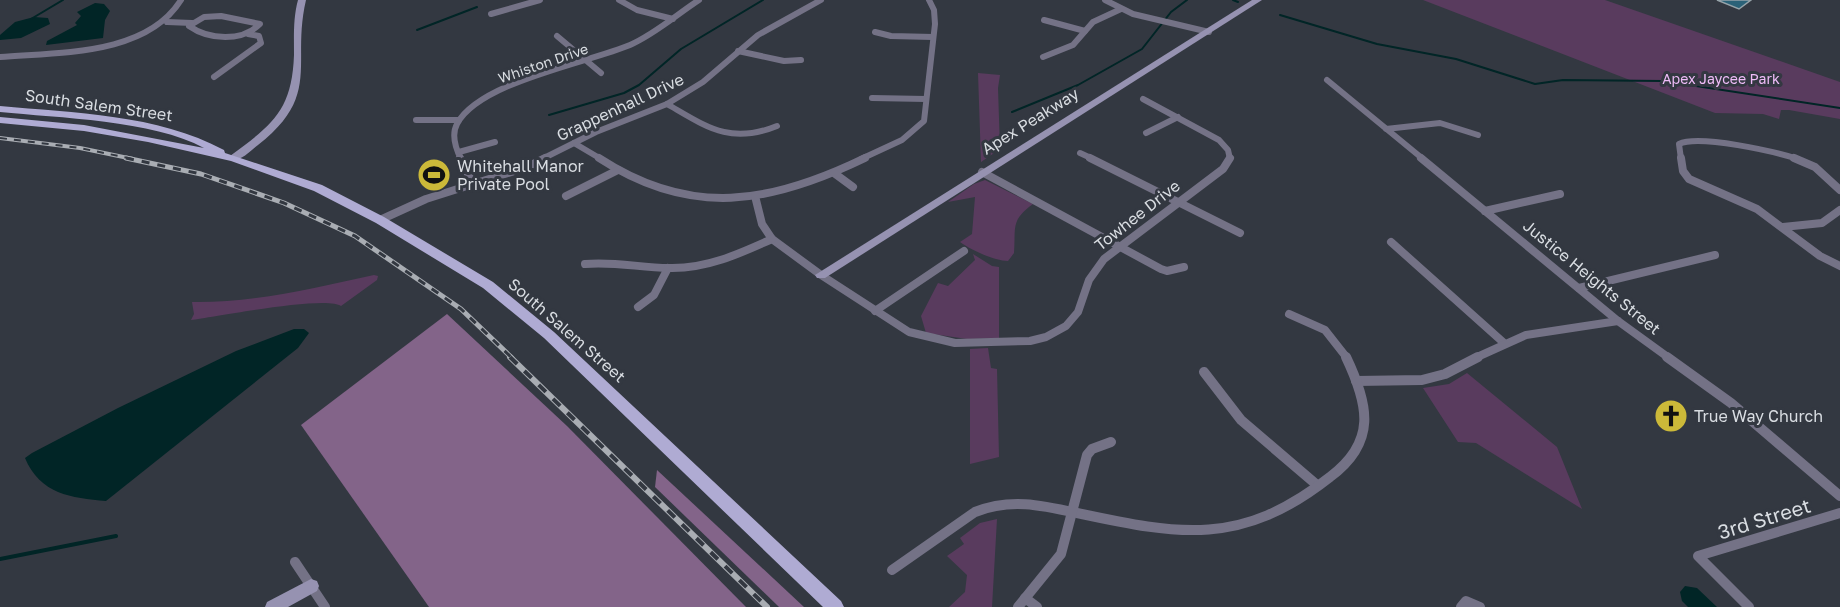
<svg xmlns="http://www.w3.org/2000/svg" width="1840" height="607" font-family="'Golos Text',sans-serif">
<rect width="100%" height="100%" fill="#333841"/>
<g fill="#593b5e">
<path d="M1423,0H1605L1840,82V119L1789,110H1781L1779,119L1763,114L1715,113Z"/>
<path d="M978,73L1000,75L998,88L1000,149L981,162Z"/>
<path d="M985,180L1033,204C1010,221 1016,227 1014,253L1008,261C995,261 971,250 960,242L972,234L975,197L948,202L974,184Z"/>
<path d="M973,254L992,266L999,267V338L967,339L926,333L921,316L938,283L948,286L975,260Z"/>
<path d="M374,275L378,276L377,280L341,306C327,295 214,317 191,320L194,314L192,302C254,303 314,288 374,275Z"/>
<path d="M988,348L991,368L997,369L999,457L970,464V349Z"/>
<path d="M1467,373L1557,447L1582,509L1476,443L1458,442L1423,388L1449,384Z"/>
<path d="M997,519L992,607H949L965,592L967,575L947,556L964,544L960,538L980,523Z"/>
</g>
<g fill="#836489">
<path d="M447,314L567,426L746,607H429L301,425Z"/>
<path d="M657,470L804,607H779L655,487Z"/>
</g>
<g fill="#012526">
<path d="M95,3L104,4L110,11L105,20L103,38L46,45L47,41L77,25L75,23L81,16L77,12Z"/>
<path d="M34,17L48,18L50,24L21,38L0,40V35L15,22Z"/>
<path d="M294,329H304L309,333L298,348L106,501C71,498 40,494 25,458L32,453L118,408L236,351Z"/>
<path d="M1685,586L1697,588L1717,607H1688L1682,601L1680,592Z"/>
</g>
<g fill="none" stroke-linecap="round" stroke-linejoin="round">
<g stroke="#012526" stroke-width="2">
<path d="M1233,0L1238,2"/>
<path d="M1280,15L1377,44L1456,59L1535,84L1563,80L1663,81L1840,108"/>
<path d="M31,19L63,0"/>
<path d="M417,30L477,7"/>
<path d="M1012,112L1078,85L1142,49L1171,12L1187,0"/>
<path d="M549,115L624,93L639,85L681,49L763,0"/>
</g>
<path stroke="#012526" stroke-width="4" d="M0,559L116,536"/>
</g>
<path fill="#2b6278" stroke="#96a3a9" stroke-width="1.5" d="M1717,0H1751L1739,9Z"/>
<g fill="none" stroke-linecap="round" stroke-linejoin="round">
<g stroke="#747286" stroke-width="6">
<path d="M619,0L637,10L673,19"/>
<path d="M1105,0L1133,14L1209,32"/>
<path d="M491,14L540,0"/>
<path d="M221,16L260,24C242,42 209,40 189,26L204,17Z"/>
<path d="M1044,20L1085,31"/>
<path d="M167,22L192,23"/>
<path d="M875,32L891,36L933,37"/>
<path d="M557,36L601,73"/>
<path d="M738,51L784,61L801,60"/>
<path d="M0,57C59,52 146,56 181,0"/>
<path d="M1043,57L1073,45L1093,22L1121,9"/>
<path d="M214,77L261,43L259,36L248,34"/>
<path d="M1327,80L1423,159"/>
<path d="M872,98L926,99"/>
<path d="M1143,99L1219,140L1228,150L1230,159"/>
<path d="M667,104C707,127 730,145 777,126"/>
<path d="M416,120H459"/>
<path d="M1386,129L1440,123L1478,135"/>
<path d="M1146,133L1178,117"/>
<path d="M574,143L601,159"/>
<path d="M459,152L495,142"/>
<path d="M1080,153L1093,159"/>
<path d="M461,159C456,149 451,135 457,124C479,82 587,63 630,45C655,34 676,15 699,0"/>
<path d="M542,159L596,132L667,104L703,82L758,35L821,0"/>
<path d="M861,159L902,140L924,121L935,24L934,10L929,0"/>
<path d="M1681,159L1679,144C1699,134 1776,152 1798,159"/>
</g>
<g stroke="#747286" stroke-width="8">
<path d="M460,158L473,184"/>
<path d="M599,158C691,218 770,204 865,158"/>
<path d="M1090,158L1240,233"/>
<path d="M1421,158L1618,321L1669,358"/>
<path d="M1681,158L1683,171L1689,179L1757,209L1820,256L1840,266"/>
<path d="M1794,158L1815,167L1840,190"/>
<path d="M982,172L1161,269L1167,271L1184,267"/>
<path d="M834,173L853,187"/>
<path d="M566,196L618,170"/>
<path d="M755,196L762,224L772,239L821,275L909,332L955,343L1030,341L1046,337L1066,326L1078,312L1089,280L1104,259L1223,169L1230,158"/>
<path d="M1485,211L1560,194"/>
<path d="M380,220L426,199L527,167L545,158"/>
<path d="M1783,227L1822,223L1840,210"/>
<path d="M1391,242L1504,343"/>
<path d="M585,264C614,261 641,268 669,268C706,269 739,254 772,239"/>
<path d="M1579,288L1715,255"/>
<path d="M638,307L654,295L668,268"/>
<path d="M875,311L964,251"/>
<path d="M1289,314L1325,330L1347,358"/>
<path d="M1475,358L1526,335L1618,321"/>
</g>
<g stroke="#747286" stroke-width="10">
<path d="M1667,357L1731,403L1840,496"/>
<path d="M1204,372L1241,420L1317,485"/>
<path d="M1356,381L1422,380L1445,374L1478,357"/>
<path d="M295,562L325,607"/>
<path d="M892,570L975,512C1010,498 1041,505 1077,513C1180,535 1241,547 1330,477C1377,442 1369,405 1346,357"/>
<path d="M1025,598L1037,607"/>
<path d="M1018,607L1061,554L1087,455L1092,449L1111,442"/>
<path d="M1461,607L1466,601L1480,607"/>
<path d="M1749,607L1698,556L1840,513"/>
</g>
<g fill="#9692b1" fill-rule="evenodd">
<path d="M298,0H306C291,64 322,95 258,145C250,151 241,162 230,160V156C272,125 292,111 294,55C294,37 293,18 298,0Z"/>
<path d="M1252,0H1262L825,278H817L815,275Z"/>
<path d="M311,579L317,581L319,586L317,591L288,607H265L267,602Z"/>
</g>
<path fill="#afabd3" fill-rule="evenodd" d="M0,106C74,113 157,114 224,150L225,153L322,185L384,217L493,282L554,332L841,601L844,607H823L544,338L483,288L376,223L314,191L231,161L148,142L84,131L0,123V117L84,125L204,148C153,120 58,118 0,112Z"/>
<defs>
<path id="rail-far2" d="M0,138L80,148L133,159"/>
<path id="rail-far1" d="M126,158L201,174L284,203L355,236L461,309L512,358"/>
<path id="rail" d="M510,357L767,607"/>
</defs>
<use href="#rail-far2" stroke="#a9adb3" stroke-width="4"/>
<use href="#rail-far1" stroke="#a9adb3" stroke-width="5"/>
<use href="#rail" stroke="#a9adb3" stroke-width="6"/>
<use href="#rail-far2" stroke="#333841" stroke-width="2" stroke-dasharray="7" stroke-linecap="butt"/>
<use href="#rail-far1" stroke="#333841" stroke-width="3" stroke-dasharray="8" stroke-linecap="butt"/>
<use href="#rail" stroke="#333841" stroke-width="4" stroke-dasharray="10" stroke-linecap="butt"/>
</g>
<defs>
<symbol id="stadium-disc" viewBox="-11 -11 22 22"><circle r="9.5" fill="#ccb939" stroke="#333841"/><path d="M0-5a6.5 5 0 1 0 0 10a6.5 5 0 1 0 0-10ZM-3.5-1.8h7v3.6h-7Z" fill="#111"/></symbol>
<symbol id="church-disc" viewBox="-11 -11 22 22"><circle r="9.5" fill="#ccb939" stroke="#333841"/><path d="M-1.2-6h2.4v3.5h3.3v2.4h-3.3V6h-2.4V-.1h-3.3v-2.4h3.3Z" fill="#111"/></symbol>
</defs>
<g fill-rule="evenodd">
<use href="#stadium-disc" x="415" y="156" width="38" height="38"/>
<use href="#church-disc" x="1652" y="397" width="38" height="38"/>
</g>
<g text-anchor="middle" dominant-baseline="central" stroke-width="6" stroke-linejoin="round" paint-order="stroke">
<g font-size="14" fill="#d9dde2" stroke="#333841">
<text transform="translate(543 63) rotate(-19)">Whiston Drive</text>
</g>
<g font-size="14" fill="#efbcf8" stroke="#333841">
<text x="1721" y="78">Apex Jaycee Park</text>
</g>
<g font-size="16" fill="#d9dde2" stroke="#333841">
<text transform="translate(99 105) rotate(8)">South Salem Street</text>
<text transform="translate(620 107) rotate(-25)">Grappenhall Drive</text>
<text transform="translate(1030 121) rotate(-32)">Apex Peakway</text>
<text transform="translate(1137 215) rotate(-38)">Towhee Drive</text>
<text transform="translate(1592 277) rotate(39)">Justice Heights Street</text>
<text transform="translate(567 330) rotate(41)">South Salem Street</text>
</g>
<g font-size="16" fill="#d9dde2" stroke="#333841" text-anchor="start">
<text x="457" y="166">Whitehall Manor<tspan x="457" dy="18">Private Pool</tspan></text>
<text x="1694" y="416">True Way Church</text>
</g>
<g font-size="20" fill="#d9dde2" stroke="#333841">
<text transform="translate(1764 518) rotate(-17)">3rd Street</text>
</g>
</g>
</svg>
